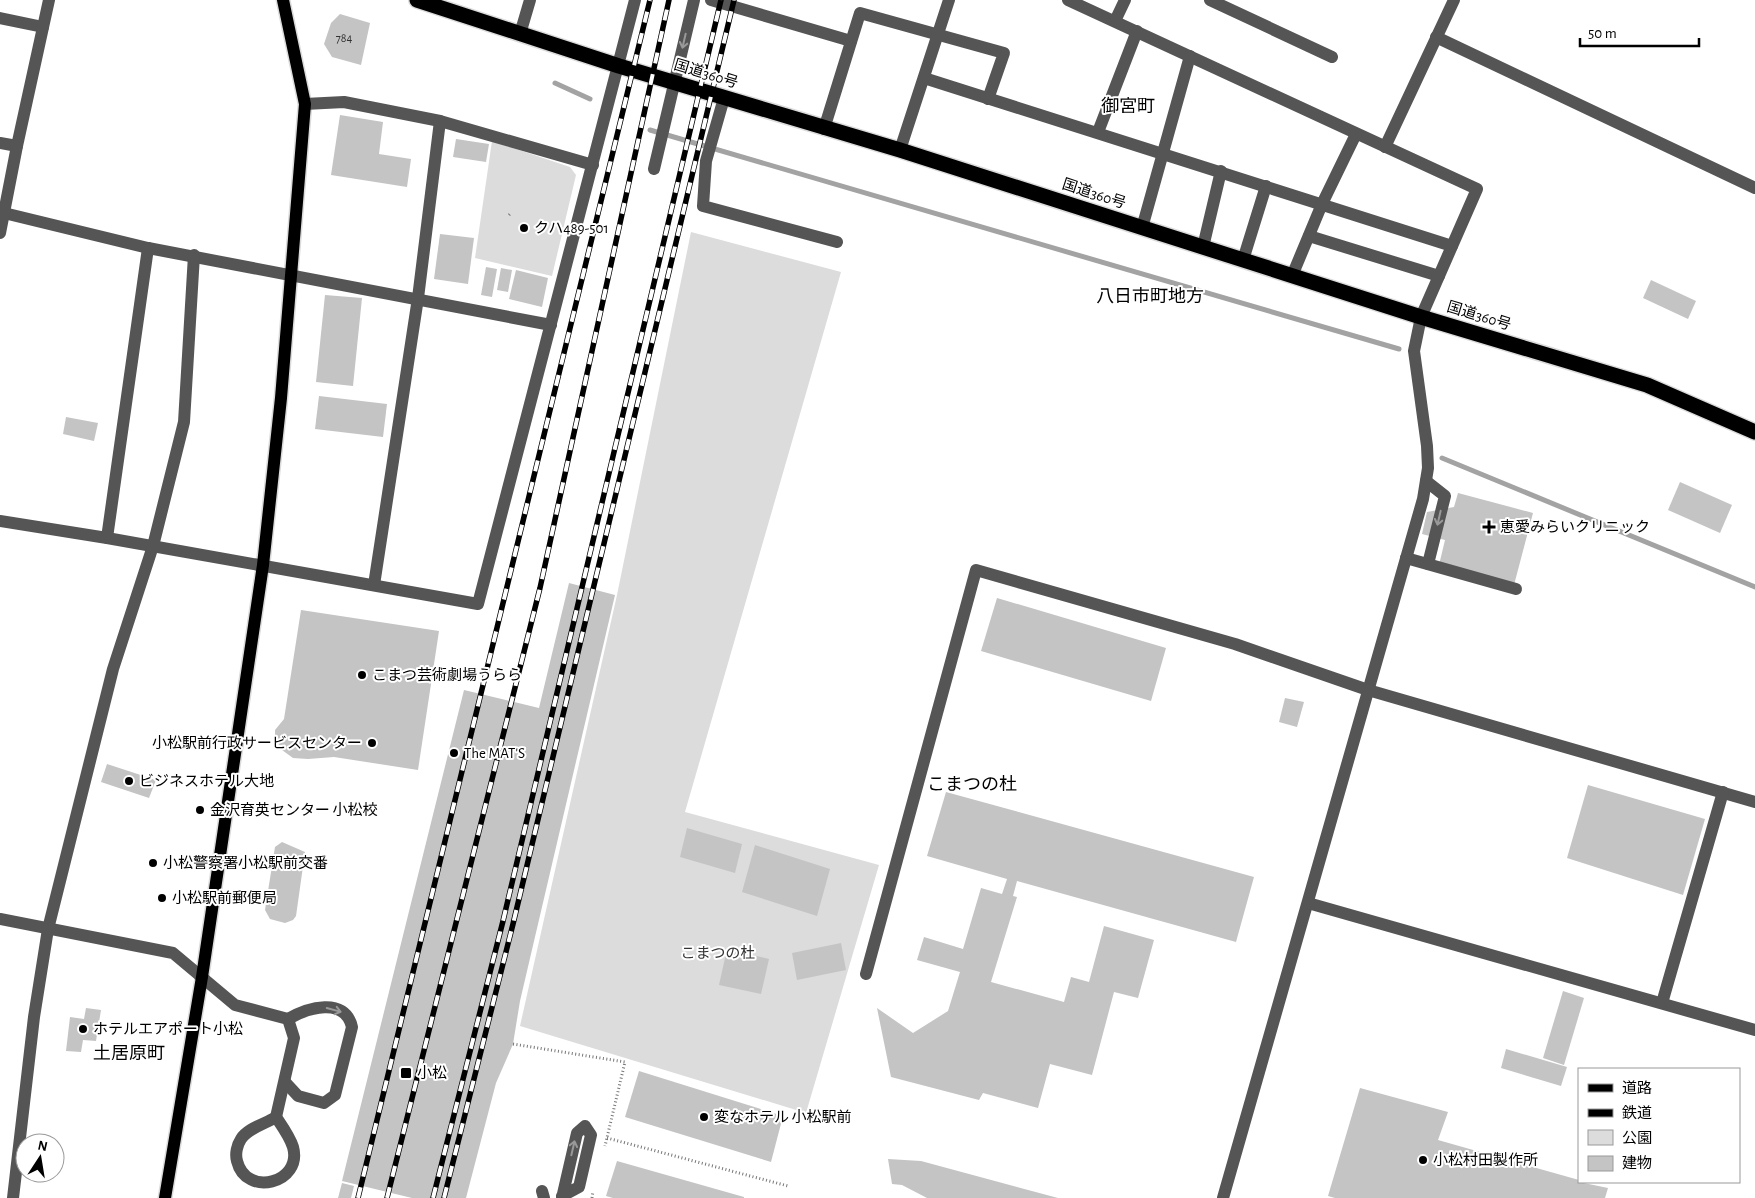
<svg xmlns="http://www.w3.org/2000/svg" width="1755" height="1198" font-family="'Alegreya Sans','Noto Sans JP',sans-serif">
<rect width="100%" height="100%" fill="#fff"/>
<g fill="#dcdcdc">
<path d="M492,141L570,167L576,175L552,276L475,258Z"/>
<path d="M691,232L841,272L685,812L879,865L806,1113L520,1026L617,595Z"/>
</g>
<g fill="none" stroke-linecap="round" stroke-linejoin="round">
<g stroke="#a3a3a3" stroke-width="5">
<path d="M555,83L590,99"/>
<path d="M650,130L1399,349"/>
<path d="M1442,458L1755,587"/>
</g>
</g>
<g fill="#c4c4c4">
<path d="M340,14L370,23L361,65L332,57L324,44L331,23Z"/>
<path d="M340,115L383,122L379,154L411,159L407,187L331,175Z"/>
<path d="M456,139L489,144L486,162L453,157Z"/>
<path d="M440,234L474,238L468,284L434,279Z"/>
<path d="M486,267L497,269L492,297L481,295Z"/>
<path d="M501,268L512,270L508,292L497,290Z"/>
<path d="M516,270L548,278L542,307L509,299Z"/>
<path d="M1651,280L1696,301L1688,319L1643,298Z"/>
<path d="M325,295L362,298L353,386L316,382Z"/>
<path d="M319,396L387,404L383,437L315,429Z"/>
<path d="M66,417L98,423L94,441L63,434Z"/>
<path d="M1680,482L1732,505L1720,533L1668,510Z"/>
<path d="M1458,493L1533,513L1514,585L1439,565L1445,540L1422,534L1427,512L1454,507Z"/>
<path d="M569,583L615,595L520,1001L513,1044L496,1083L466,1198H412L342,1181L464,690L539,708Z"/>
<path d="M997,598L1166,648L1151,701L981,651Z"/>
<path d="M301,610L439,631L418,770L334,757L308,759L293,758L282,750L275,738V730L284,719Z"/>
<path d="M1285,698L1304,702L1297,727L1279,722Z"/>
<path d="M107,764L156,780L149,798L101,782Z"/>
<path d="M1588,785L1705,819L1683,895L1567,858Z"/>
<path d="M946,792L1254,877L1236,942L1017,881L1013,896L1017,897L991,982L1064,1002L1071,977L1089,982L1104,926L1154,940L1138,998L1114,992L1092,1075L1050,1064L1038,1108L983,1093L979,1100L891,1077L877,1008L913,1033L948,1011L960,972L917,960L924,937L963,949L981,888L1002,894L1007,879L927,856Z"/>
<path d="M687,828L742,844L735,873L680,857Z"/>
<path d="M282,842L305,852L296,916L293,920L285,923L270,919L265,910L275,847Z"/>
<path d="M755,845L830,869L817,916L742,892Z"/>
<path d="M841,943L846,970L797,980L792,953Z"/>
<path d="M727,949L769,959L761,994L719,985Z"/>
<path d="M1563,991L1584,998L1564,1065L1543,1058Z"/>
<path d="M86,1008L101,1010L96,1041L83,1040L81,1052L66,1051L70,1017L84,1019Z"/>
<path d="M1506,1049L1567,1067L1561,1086L1501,1068Z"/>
<path d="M639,1071L783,1116L771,1162L625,1117Z"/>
<path d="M1360,1088L1448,1112L1438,1140L1579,1180V1182L1608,1188L1605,1198H1335L1328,1196Z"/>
<path d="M888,1159L921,1161L1058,1198H927L902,1185L892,1184Z"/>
<path d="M617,1161L744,1197V1198H613L606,1196Z"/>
<path d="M342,1183L354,1186L351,1198H338Z"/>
</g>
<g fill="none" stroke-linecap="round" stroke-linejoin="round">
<defs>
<path id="major" d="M165,1198L202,977L263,565L281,398L305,104L283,0"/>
<path id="highway" d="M417,0L619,66L900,150L1421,317L1647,385L1755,432"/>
</defs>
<use href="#major" stroke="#dbdbdb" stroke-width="15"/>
<use href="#highway" stroke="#dbdbdb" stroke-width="18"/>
<g stroke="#777" stroke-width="3" stroke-dasharray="1 2.5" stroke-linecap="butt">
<path d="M509,215L510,214"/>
<path d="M513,1044L625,1062L605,1146"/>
<path d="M607,1138L788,1186"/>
<path d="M592,1198L593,1191"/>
</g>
<g stroke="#555" stroke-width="12">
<path d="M711,0L851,41"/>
<path d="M1068,0L1477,189L1421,317L1414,351L1427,446L1428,468L1423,499L1223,1198"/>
<path d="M1210,0L1332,57"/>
<path d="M0,18L43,27"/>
<path d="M1115,21L1125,0"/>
<path d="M520,34L530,0"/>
<path d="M1436,37L1755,188"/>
<path d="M924,78L1452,246"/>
<path d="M724,98L706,161L703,206L837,242"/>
<path d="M305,104L344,102L440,121L593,165"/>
<path d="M824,129L860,13L1004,53L988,99"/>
<path d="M1098,132L1137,31"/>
<path d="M0,143L17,146"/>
<path d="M1385,147L1454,0"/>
<path d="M900,150L949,0"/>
<path d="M654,169L694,0"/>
<path d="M4,213L148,248L551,325"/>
<path d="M1142,228L1190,56"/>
<path d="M0,233L17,146L49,0"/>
<path d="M1309,236L1439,276"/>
<path d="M1203,247L1221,171"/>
<path d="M1243,260L1266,186"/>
<path d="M1292,276L1322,204L1356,134"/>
<path d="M1426,481L1445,496L1428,564"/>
<path d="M0,521L107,538L478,604L635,0"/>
<path d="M107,538L148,248"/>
<path d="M1406,558L1516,589"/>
<path d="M374,585L418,298L440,121"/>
<path d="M1308,903L1755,1030"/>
<path d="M0,919L173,953L235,1005L288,1019L294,1038L276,1117"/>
<path d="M866,974L976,570L1235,644L1368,690L1755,802"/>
<path d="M1662,1003L1723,792"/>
<path d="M285,1082L298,1096L324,1103L335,1095L352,1027C345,996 307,1008 288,1019"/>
<path d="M276,1117C282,1126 290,1137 293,1147C303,1183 246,1198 237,1161C235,1154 237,1145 241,1139C248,1128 265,1124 276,1117Z"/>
<path d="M542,1191L544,1198"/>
<path d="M13,1198L34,1017L48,929L113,669L153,546L184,422L194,255"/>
<path d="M562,1198L577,1133L585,1126L591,1135L579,1187L562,1196"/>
</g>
<use href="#major" stroke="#000" stroke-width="12"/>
<use href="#highway" stroke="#000" stroke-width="15"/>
<defs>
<g id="rail">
<path d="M358,1198L650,0"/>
<path d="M387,1198L540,588L669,0"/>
<path d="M433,1198L503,921L721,0"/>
<path d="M444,1198L513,924L734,0"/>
</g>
</defs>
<use href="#rail" stroke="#000" stroke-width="5.5"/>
<use href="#rail" stroke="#fff" stroke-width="4" stroke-dasharray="11" stroke-linecap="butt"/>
</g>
<defs><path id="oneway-shaft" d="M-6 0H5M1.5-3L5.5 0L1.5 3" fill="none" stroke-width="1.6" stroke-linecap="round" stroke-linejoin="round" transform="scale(1.25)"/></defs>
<g stroke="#999">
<use href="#oneway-shaft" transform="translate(684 41) rotate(103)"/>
<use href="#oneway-shaft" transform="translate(1439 518) rotate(103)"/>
<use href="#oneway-shaft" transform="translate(334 1010) rotate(15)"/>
<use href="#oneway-shaft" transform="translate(573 1148) rotate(-77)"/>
</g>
<g fill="#000" stroke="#fff" stroke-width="2">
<circle cx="524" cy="228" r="5"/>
<path d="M1486.5 519.5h5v5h5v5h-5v5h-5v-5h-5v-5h5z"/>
<circle cx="362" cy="675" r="5"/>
<circle cx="372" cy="743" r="5"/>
<circle cx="454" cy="753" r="5"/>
<circle cx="129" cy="781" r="5"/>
<circle cx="200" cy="810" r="5"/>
<circle cx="153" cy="863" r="5"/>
<circle cx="162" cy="898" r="5"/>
<circle cx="83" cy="1029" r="5"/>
<rect x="400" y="1067" width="12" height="12" rx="2.5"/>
<circle cx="704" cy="1117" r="5"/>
<circle cx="1423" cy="1160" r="5"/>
</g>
<g text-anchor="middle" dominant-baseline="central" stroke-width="4" stroke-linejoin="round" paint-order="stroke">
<g font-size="12" fill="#313131">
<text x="344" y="38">784</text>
</g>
<g font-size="15" fill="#000" stroke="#fff">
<text transform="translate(706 74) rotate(17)">国道360号</text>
<text transform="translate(1094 194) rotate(18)">国道360号</text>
<text transform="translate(1479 316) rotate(17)">国道360号</text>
</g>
<g font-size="15" fill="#000" stroke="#fff" text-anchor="start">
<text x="534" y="228">クハ489-501</text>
<text x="1500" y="527">恵愛みらいクリニック</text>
<text x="372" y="675">こまつ芸術劇場うらら</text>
<text x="362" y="743" text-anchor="end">小松駅前行政サービスセンター</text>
<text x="464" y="753">The MAT'S</text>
<text x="139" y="781">ビジネスホテル大地</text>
<text x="210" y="810">金沢育英センター 小松校</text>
<text x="163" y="863">小松警察署小松駅前交番</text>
<text x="172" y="898">小松駅前郵便局</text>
<text x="93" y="1029">ホテルエアポート小松</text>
<text x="417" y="1073">小松</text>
<text x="714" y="1117">変なホテル 小松駅前</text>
<text x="1433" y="1160">小松村田製作所</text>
</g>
<g font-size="15" fill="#333" stroke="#fff">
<text x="718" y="953">こまつの杜</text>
</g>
<g font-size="18" fill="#000" stroke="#fff">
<text x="1128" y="107">御宮町</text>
<text x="1150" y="297">八日市町地方</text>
<text x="972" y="785">こまつの杜</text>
<text x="129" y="1054">土居原町</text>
</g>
</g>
<rect x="1578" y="1068" width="162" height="115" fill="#ffffff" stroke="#999999"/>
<rect x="1588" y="1084" width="25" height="8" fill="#000000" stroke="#999999"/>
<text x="1622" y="1093" font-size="15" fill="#000000">道路</text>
<rect x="1588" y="1109" width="25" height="8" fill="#000000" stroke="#999999"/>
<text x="1622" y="1118" font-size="15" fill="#000000">鉄道</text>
<rect x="1588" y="1130" width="25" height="15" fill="#dcdcdc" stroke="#999999"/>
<text x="1622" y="1143" font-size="15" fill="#000000">公園</text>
<rect x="1588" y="1156" width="25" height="15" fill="#c4c4c4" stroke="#999999"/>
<text x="1622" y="1168" font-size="15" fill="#000000">建物</text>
<g transform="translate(40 1158) rotate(12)"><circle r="24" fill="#ffffff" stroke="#999999"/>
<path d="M0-4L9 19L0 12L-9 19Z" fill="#000000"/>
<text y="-8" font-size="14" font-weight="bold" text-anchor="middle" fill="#000000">N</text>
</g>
<path d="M1580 38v8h119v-8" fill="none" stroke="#000000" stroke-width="2.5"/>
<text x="1588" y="38" font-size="15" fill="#000000" stroke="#ffffff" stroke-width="4" paint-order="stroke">50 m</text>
</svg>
